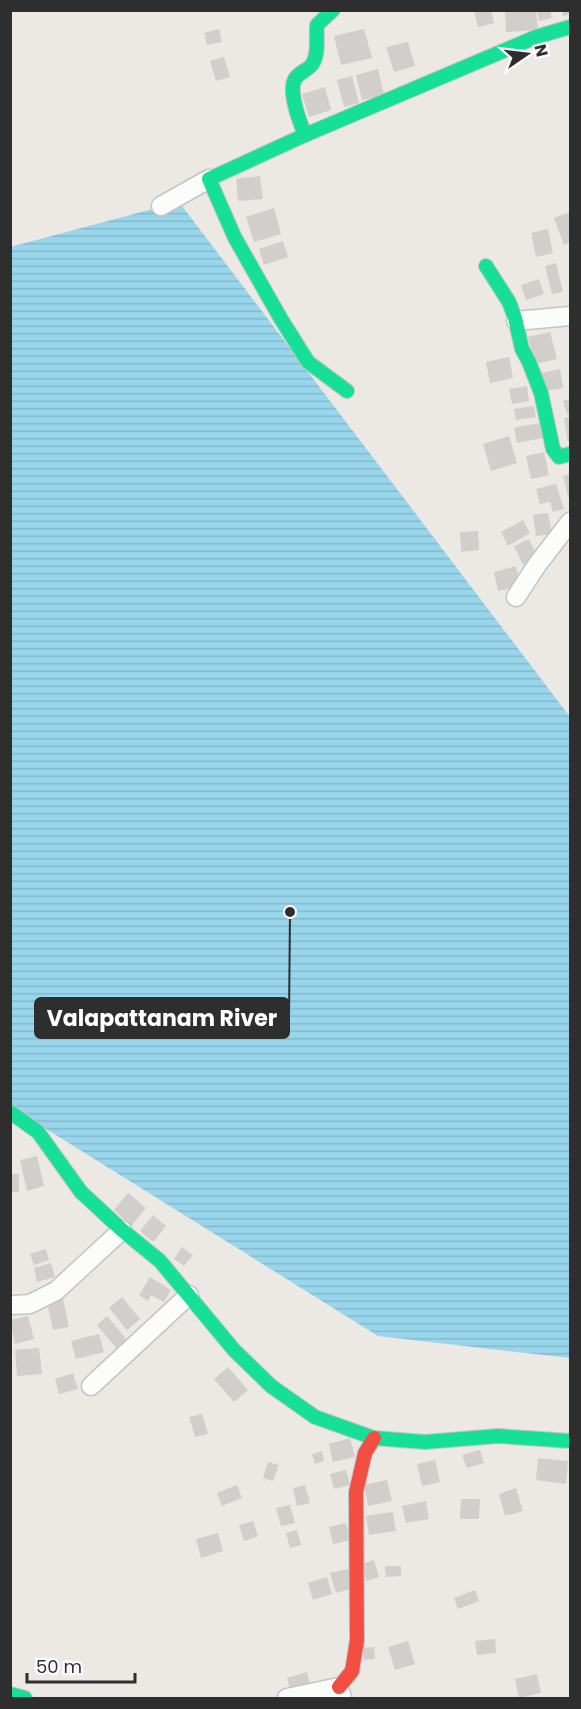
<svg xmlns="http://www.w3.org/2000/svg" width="581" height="1709" font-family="Poppins,sans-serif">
<defs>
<pattern id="water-rules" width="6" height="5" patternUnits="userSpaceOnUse" patternTransform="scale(1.5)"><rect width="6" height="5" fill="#99d6ec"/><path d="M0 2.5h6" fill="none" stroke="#84b8cb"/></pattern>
</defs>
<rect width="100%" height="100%" fill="#ece8e4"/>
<path fill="url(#water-rules)" d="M179,202L570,717V1358L378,1336L11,1107L10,247Z"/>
<g fill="#d1cecb">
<path d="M474,10H491L494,23L478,27Z"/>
<path d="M505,10H536L538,30L506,32Z"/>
<path d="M537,10H550L552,18L539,21Z"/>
<path d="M562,10H570V14L563,16Z"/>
<path d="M219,29L222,42L207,45L204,33Z"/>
<path d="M364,29L372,58L341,65L334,36Z"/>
<path d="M408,42L415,66L394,72L386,47Z"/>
<path d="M224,57L230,77L216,81L210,61Z"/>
<path d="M378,69L384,95L362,100L356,75Z"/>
<path d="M352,76L359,103L344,107L337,80Z"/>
<path d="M325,87L331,110L309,117L302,94Z"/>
<path d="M260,176L263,199L238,201L236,179Z"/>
<path d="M274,208L281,234L254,242L246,217Z"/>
<path d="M570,212V242L564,245L554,218Z"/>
<path d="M548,229L553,253L536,257L531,233Z"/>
<path d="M283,241L288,257L264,265L259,249Z"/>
<path d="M556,263L563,292L552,294L545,266Z"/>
<path d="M539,279L544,294L526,300L521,285Z"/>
<path d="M550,332L557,359L535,364L528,337Z"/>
<path d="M509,357L513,378L490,383L486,362Z"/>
<path d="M560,369L563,388L544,391L541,373Z"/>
<path d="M527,386L529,401L512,404L509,389Z"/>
<path d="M570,399V413L567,414L563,401Z"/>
<path d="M534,406L536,417L516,420L514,409Z"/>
<path d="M570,417V441H568L564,418Z"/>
<path d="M539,423L543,438L517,443L514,428Z"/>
<path d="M509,436L517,463L491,471L483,444Z"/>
<path d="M544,452L549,475L531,479L526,456Z"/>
<path d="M570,474V496L568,497L563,476Z"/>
<path d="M556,484L564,509L553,512L550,502L540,504L536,489Z"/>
<path d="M548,513L552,534L536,536L533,515Z"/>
<path d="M523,520L530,533L508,546L501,532Z"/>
<path d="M478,531L479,550L461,552L460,532Z"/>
<path d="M529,539L538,558L523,565L514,546Z"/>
<path d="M516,566L520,586L498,591L494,572Z"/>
<path d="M37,1156L44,1186L27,1191L20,1160Z"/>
<rect x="10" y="1174" width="9" height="18"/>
<path d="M128,1193L146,1208L131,1226L114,1210Z"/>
<path d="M153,1215L166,1226L153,1242L140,1231Z"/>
<path d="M182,1247L193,1255L184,1266L174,1259Z"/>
<path d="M46,1249L49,1260L34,1265L30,1254Z"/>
<path d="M51,1263L55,1277L37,1282L34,1268Z"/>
<path d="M150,1277L171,1290L164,1302L151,1295L148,1301L139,1295Z"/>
<path d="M122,1297L140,1319L127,1330L109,1308Z"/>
<path d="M63,1299L69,1327L53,1330L47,1302Z"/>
<path d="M28,1316L34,1339L15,1344L10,1320Z"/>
<path d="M107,1316L127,1340L117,1349L97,1325Z"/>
<path d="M99,1334L104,1352L76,1359L71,1341Z"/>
<path d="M39,1348L42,1374L17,1376L15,1350Z"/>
<path d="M228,1367L248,1390L234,1402L214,1379Z"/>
<path d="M73,1373L78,1389L59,1394L55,1379Z"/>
<path d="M202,1414L208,1434L195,1437L189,1417Z"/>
<path d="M350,1438L355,1457L333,1462L329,1444Z"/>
<path d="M480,1450L484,1463L467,1468L462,1455Z"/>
<path d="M322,1451L324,1461L315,1464L312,1454Z"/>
<path d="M538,1458L568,1461L566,1484L536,1480Z"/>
<path d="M435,1460L440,1482L422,1486L417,1464Z"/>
<path d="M268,1462L279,1465L273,1481L263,1478Z"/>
<path d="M346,1470L350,1485L334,1489L330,1474Z"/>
<path d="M387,1480L392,1501L368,1506L364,1485Z"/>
<path d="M237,1485L242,1498L222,1506L217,1493Z"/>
<path d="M305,1485L310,1503L297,1506L293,1488Z"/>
<path d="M516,1488L523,1511L505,1516L499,1494Z"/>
<path d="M461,1499H480L479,1519H460Z"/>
<path d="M426,1501L429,1519L406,1523L402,1506Z"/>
<path d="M290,1505L295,1523L281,1526L276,1508Z"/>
<path d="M393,1512L396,1531L369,1535L366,1516Z"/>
<path d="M253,1521L258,1536L244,1541L239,1525Z"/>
<path d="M346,1523L350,1540L333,1544L329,1527Z"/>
<path d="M297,1530L301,1545L290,1548L286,1533Z"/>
<path d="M218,1533L223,1551L201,1558L196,1539Z"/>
<path d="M374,1560L379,1577L366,1581L361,1564Z"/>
<path d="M385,1566H401V1576L386,1577Z"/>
<path d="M348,1569L353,1588L336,1593L330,1573Z"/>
<path d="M327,1577L332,1594L313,1600L308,1583Z"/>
<path d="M475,1590L479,1601L458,1609L454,1598Z"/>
<path d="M495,1639L496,1653L477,1655L475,1641Z"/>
<path d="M408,1641L415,1664L395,1670L388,1647Z"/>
<path d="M374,1647L375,1659L364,1660L362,1648Z"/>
<path d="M307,1672L310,1683L290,1689L287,1678Z"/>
<path d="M537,1674L541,1693L519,1698L515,1679Z"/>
</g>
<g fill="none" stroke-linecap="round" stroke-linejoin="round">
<defs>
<g id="street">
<path d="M161,206L209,179"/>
<path d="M516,321L570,316"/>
<path d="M516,597L537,565L570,522"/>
<path d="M15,1305L30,1304L56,1291L122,1230"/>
<path d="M91,1386L189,1295"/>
<path d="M287,1698L339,1687L342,1698"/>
</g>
<g id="fast">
<path d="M333,10L317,25C316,37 319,53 313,63C309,70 299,72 295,79C288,91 300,123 305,135L209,179L235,238L281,319L308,362L347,391"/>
<path d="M305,135L536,37L570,27"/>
<path d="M486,266L509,302L515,318L522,349L529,362L541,393L553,449L559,457L570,454"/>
<path d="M10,1112L38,1132L81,1192L122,1230L160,1261L234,1350L271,1386L315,1417L374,1438L425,1442L498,1436L570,1441"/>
<path d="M10,1694L25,1698"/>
</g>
<path id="jam" d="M339,1687L352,1671L357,1640L356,1492L365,1453L374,1438"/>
</defs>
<use href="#street" stroke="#c5c4c5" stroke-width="21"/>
<use href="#fast" stroke="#c5c4c5" stroke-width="16"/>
<use href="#jam" stroke="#c5c4c5" stroke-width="16"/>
<use href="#street" stroke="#fcfcfb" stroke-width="18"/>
<use href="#fast" stroke="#16e098" stroke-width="14"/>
<use href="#jam" stroke="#f24e42" stroke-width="14"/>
</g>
<path fill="none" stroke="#2e2e2e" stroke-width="2" d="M290 912L289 1018"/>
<circle fill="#2e2e2e" stroke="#fff" stroke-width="2" cx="290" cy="912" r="6"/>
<rect fill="#2e2e2e" stroke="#2e2e2e" stroke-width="2" x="35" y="998" width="254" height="40" rx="6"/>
<g font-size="22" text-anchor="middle" font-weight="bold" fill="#fff">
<text x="162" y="1026">Valapattanam River</text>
</g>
<rect width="581" height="1709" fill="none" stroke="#2e2e2e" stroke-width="24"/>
<g transform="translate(527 54) rotate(76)" stroke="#ffffff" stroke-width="4.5" paint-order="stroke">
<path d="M0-4.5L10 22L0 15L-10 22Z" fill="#2e2e2e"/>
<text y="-9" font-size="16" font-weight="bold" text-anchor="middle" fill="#2e2e2e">N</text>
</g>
<path d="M27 1673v9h108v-9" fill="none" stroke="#2e2e2e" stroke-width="3"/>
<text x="36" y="1673" font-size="18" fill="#2e2e2e" stroke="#ffffff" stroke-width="4.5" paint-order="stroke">50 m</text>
</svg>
